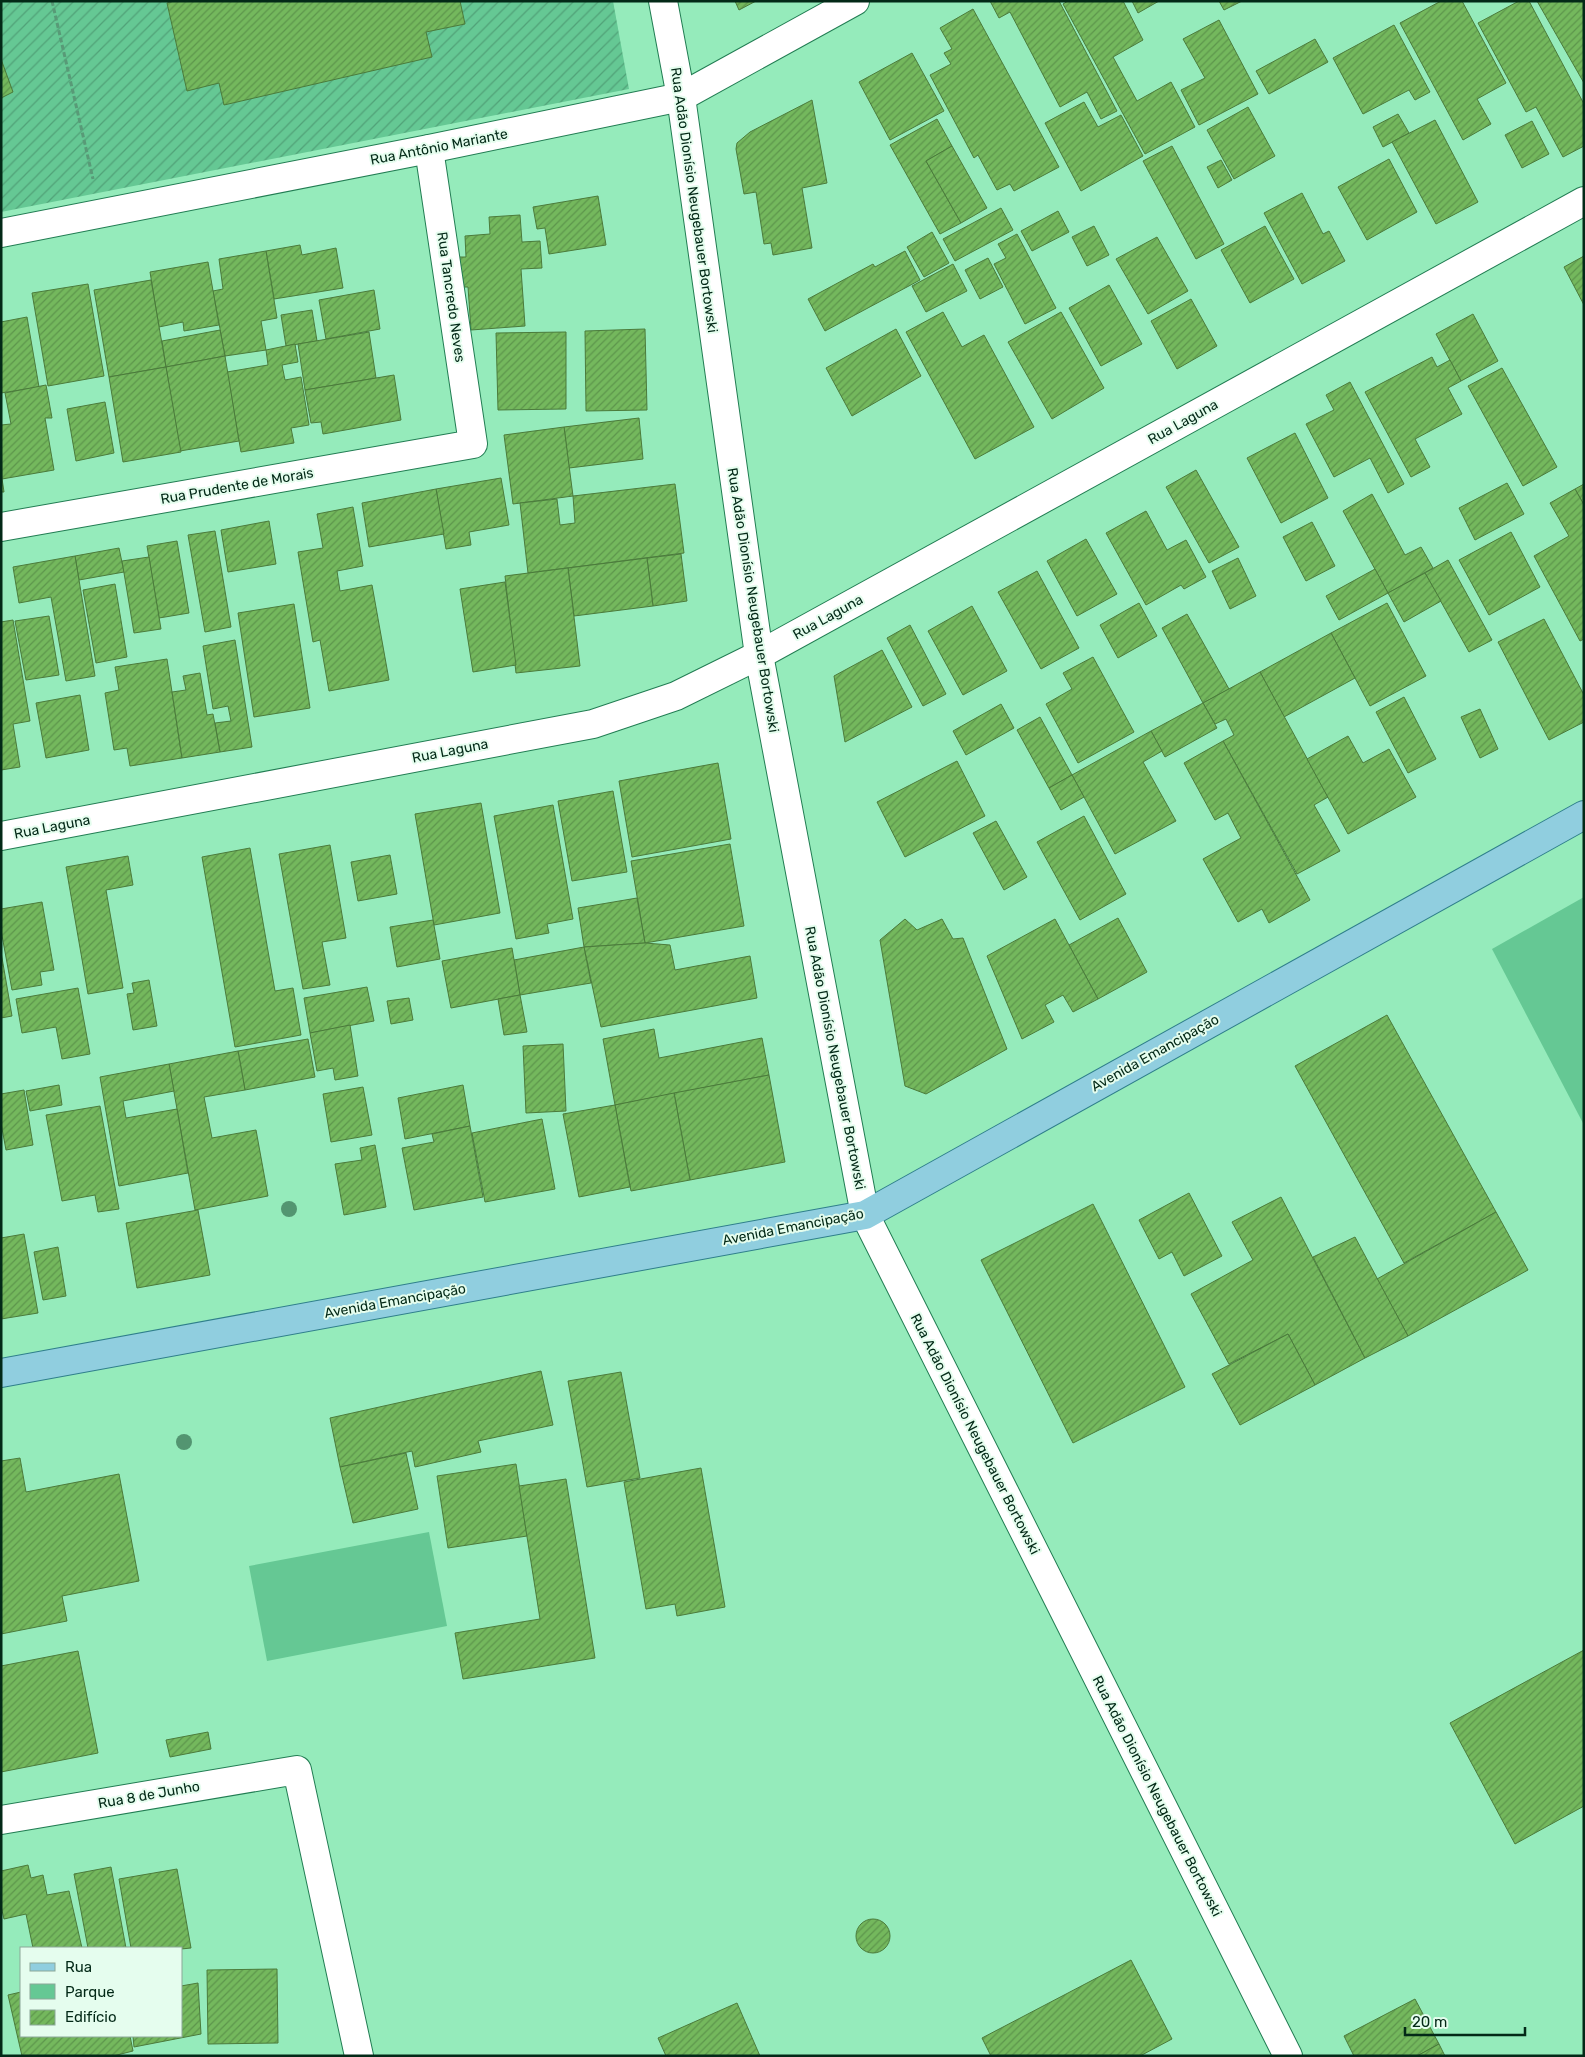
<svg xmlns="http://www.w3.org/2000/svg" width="1585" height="2057" font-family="Rubik,sans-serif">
<defs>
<pattern id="garden-furrows" width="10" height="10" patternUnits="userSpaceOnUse" patternTransform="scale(1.25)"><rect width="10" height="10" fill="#65c894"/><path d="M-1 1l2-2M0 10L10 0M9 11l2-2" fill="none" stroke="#51a278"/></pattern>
<pattern id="building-hatch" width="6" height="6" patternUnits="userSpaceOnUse" patternTransform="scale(1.25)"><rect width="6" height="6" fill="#74b85d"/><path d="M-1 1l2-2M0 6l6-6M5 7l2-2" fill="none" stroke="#5d964c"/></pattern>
</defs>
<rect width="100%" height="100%" fill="#95ebbb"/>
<g fill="#65c894">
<path d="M1584,897V1125L1492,949Z"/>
<path d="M429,1532L447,1626L267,1661L249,1566Z"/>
</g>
<path fill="url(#garden-furrows)" d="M1,1H613L629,89L1,212Z"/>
<g fill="url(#building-hatch)" stroke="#4b7b3b">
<path d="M174,1H460L465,24L426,32L432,57L224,105L219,83L187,91L167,3Z"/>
<path d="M735,1H756L739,10Z"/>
<path d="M990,1H1059L1117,111L1101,119L1087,92L1060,107L1010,12L999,18Z"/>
<path d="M1068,1H1123L1143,40L1113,57L1137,101L1171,82L1195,127L1145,154L1063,4Z"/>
<path d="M1132,1H1159L1138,13Z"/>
<path d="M1219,1H1242L1224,10Z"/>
<path d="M1441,1H1462L1506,83L1477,99L1491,124L1463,140L1400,23Z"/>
<path d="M1519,1H1529L1584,104V146L1563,157L1536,107L1526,112L1478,23Z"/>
<path d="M1537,1H1584V83Z"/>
<path d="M973,9L1059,167L1014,191L1010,184L997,190L978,155L974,158L930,75L951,64L944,53L952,49L940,28Z"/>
<path d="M1219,20L1258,94L1199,125L1181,90L1205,78L1183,39Z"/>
<path d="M1394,25L1430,92L1415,100L1409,90L1363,114L1333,58Z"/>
<path d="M1315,39L1328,62L1269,94L1256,71Z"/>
<path d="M912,53L944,111L890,140L859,82Z"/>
<path d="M1,59L13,92L1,98Z"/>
<path d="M812,100L827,183L802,188L812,248L773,255L771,243L764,244L756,192L744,194L736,149L737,143L750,132Z"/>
<path d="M1084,102L1098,127L1121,115L1143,156L1081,191L1045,123Z"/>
<path d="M1248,107L1275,156L1234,179L1207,130Z"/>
<path d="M1398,114L1409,133L1383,147L1373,127Z"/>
<path d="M937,119L952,146L926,161L961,223L940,234L890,145Z"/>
<path d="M1435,120L1478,202L1436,224L1392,142Z"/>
<path d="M1532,121L1549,154L1522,168L1505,135Z"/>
<path d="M952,146L987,208L961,223L926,161Z"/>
<path d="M1172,146L1224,244L1196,259L1143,161Z"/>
<path d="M1389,159L1417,212L1367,240L1338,187Z"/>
<path d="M1221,160L1232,180L1218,188L1207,167Z"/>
<path d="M1302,193L1323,234L1329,231L1345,261L1302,284L1264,213Z"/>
<path d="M598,196L606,245L549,254L545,228L537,229L533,207Z"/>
<path d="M1001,208L1013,230L955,261L943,239Z"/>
<path d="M1058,211L1069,232L1032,251L1021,231Z"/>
<path d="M520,215L522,242L540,241L542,268L521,269L525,326L471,330L468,287H460L458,257H466L465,236L490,234L489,217Z"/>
<path d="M1094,226L1109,255L1087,266L1072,237Z"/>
<path d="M1265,226L1294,279L1250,303L1221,250Z"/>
<path d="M932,232L949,263L924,277L907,247Z"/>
<path d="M1017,234L1056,308L1025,324L994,264L1006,258L998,244Z"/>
<path d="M1157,237L1188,291L1148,314L1116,259Z"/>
<path d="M300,245L302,255L336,248L343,288L274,299L266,251Z"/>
<path d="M266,251L277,318L261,321L266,350L225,356L213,291L223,289L219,259Z"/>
<path d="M905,251L920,280L825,331L808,299L873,264L875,267Z"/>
<path d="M1584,256V305L1564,267Z"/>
<path d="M988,258L1003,287L980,299L965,270Z"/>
<path d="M208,262L219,325L184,331L183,322L159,327L150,272Z"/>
<path d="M953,264L967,291L926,312L912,286Z"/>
<path d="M151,280L166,367L109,377L94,290Z"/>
<path d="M88,284L104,376L48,386L32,293Z"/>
<path d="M1109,285L1142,344L1101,366L1069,308Z"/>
<path d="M374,290L380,329L326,339L319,300Z"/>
<path d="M1191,299L1217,346L1177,369L1151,321Z"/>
<path d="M312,310L317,341L286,346L281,315Z"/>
<path d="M943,312L962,347L984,335L1034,427L975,459L906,332Z"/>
<path d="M1061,312L1104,388L1052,419L1008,342Z"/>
<path d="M1473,314L1498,361L1461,381L1436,334Z"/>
<path d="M27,317L39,387L1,393V322Z"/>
<path d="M645,329L647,410L586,411L585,331Z"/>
<path d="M896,329L921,376L852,416L826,368Z"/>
<path d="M220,330L225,356L166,367L162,341Z"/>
<path d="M369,332L376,378L305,390L298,344Z"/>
<path d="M566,332V409L498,410L496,333Z"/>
<path d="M295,344L298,362L282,365L285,380L301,377L309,425L291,428L294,443L241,452L227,372L268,365L266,350Z"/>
<path d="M225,356L239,441L180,451L166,367Z"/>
<path d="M1432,357L1437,367L1450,360L1461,381L1448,388L1462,414L1415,439L1430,467L1411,477L1365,392Z"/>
<path d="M166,367L181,452L123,462L109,377Z"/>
<path d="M1502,368L1557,467L1523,486L1468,386Z"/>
<path d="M394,375L401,420L323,434L321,422L311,423L305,390Z"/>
<path d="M1350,382L1404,484L1388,493L1370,458L1334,477L1306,424L1334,410L1326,395Z"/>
<path d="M46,385L52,418H45L54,470L2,479L1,425L11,424L5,393Z"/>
<path d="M105,402L114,453L76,461L67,409Z"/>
<path d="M639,418L643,459L569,468L564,427Z"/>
<path d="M564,427L573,496L513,504L504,435Z"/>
<path d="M1295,433L1328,498L1281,523L1247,458Z"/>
<path d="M1196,470L1239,547L1209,563L1166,487Z"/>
<path d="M1,472L4,492H1Z"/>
<path d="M501,478L509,525L469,532L471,545L446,549L436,489Z"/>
<path d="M1507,483L1524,514L1475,540L1459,508Z"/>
<path d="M675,484L684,553L528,573L520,503L557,499L560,525L575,523L573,496Z"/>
<path d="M1584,484V505L1575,489Z"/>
<path d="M436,489L444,534L369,547L362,503Z"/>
<path d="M1575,489L1584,505V639L1580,641L1534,556L1569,536L1550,503Z"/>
<path d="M1372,494L1405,555L1421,547L1433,568L1388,593L1343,511Z"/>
<path d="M353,507L363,566L337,571L340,591L372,585L389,680L329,691L320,640L313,642L298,552L323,548L317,514Z"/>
<path d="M1146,511L1167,550L1186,540L1206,577L1184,589L1181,585L1146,605L1106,533Z"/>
<path d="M269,521L276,564L228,572L221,530Z"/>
<path d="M1312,522L1335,566L1306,581L1283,537Z"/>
<path d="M215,531L231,627L205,632L188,535Z"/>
<path d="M1511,532L1540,587L1489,615L1459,560Z"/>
<path d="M1086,539L1117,594L1077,616L1047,561Z"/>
<path d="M177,541L189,613L159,618L147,546Z"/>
<path d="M119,548L124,572L79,580L75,556Z"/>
<path d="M681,554L687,601L653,606L647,558Z"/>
<path d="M75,556L95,676L66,681L51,597L19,603L13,567Z"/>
<path d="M149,557L161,629L134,633L122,561Z"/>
<path d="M647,558L653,606L574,616L568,568Z"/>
<path d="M1238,558L1256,596L1230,609L1212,571Z"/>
<path d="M1448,560L1492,640L1469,652L1425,573Z"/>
<path d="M568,568L580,666L516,673L505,576Z"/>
<path d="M1375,569L1388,593L1339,620L1326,596Z"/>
<path d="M1037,571L1079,648L1041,669L998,592Z"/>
<path d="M1425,573L1441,601L1404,622L1388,593Z"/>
<path d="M505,582L516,665L473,672L460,589Z"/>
<path d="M115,584L127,657L96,663L83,590Z"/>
<path d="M1139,603L1157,636L1118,658L1100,625Z"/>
<path d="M1387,603L1426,676L1370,706L1331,633Z"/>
<path d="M294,604L310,708L254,717L238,613Z"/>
<path d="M972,606L1007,671L963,695L928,631Z"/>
<path d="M1187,614L1229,689L1203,703L1162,628Z"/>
<path d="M49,616L59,675L26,680L15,621Z"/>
<path d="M1544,619L1584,695V722L1549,740L1498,642Z"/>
<path d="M13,620L30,721L13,724L20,767L1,770V622Z"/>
<path d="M910,625L946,694L923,706L887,638Z"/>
<path d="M1331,633L1355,678L1284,717L1260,672Z"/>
<path d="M235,640L252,747L220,752L215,723L231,721L228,706L213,709L203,646Z"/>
<path d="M882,650L912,707L845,742L834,676Z"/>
<path d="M1093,657L1134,732L1078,763L1046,704L1072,689L1063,673Z"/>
<path d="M167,659L182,758L130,766L127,748L114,750L105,693L119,690L115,667Z"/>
<path d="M1260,672L1328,797L1314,805L1340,851L1297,874L1223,741L1234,735L1226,719L1215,724L1203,703Z"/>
<path d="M200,673L207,715L213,714L220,752L182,758L172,692L186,690L183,676Z"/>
<path d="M80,695L89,750L46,758L36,703Z"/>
<path d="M1404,697L1436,759L1408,773L1376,712Z"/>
<path d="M1203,703L1217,728L1165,757L1151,731Z"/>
<path d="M1001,704L1014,728L966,755L953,731Z"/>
<path d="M1480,709L1498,749L1480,758L1461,717Z"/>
<path d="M1040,717L1072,775L1049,788L1017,730Z"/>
<path d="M1151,731L1162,751L1143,762L1176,821L1115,854L1072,775Z"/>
<path d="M1348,736L1363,763L1389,749L1416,797L1348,834L1307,759Z"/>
<path d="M1223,741L1310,900L1269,923L1262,909L1238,922L1203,859L1241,838L1228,813L1215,820L1184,763Z"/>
<path d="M957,761L985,816L905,857L877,802Z"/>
<path d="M718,763L731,839L632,857L619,781Z"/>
<path d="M1072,775L1084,797L1061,810L1049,788Z"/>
<path d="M613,791L627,872L572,881L558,801Z"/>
<path d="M481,803L500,913L434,925L415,814Z"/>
<path d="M553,805L573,919L547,924L549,933L516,939L494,816Z"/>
<path d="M1084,816L1126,894L1080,920L1037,842Z"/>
<path d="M996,821L1027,877L1004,890L973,833Z"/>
<path d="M730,844L744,926L645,943L631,861Z"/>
<path d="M330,845L346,938L322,942L330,985L303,989L279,854Z"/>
<path d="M250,848L275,991L293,988L301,1035L235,1047L202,857Z"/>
<path d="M390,855L397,894L358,901L351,862Z"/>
<path d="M128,856L133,885L106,890L123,988L88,994L66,867Z"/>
<path d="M637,898L645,943L584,947L578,908Z"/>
<path d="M42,902L54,970L40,972L42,985L12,990L1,930V909Z"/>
<path d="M1118,918L1147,972L1098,999L1069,945Z"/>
<path d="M905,919L917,930L942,919L953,939L963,938L1007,1049L926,1094L905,1086L880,940Z"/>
<path d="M1055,919L1098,999L1073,1012L1063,995L1045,1005L1054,1022L1022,1039L987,956Z"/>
<path d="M433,920L440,959L397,967L390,927Z"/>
<path d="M645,943L670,945L675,970L750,956L757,998L601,1027L584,947Z"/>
<path d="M584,947L591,983L520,995L514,960Z"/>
<path d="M512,948L520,995L451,1008L442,961Z"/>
<path d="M1,952L12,1016L1,1018Z"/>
<path d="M149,980L157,1026L133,1030L127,994L134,993L132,983Z"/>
<path d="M367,987L374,1021L310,1033L304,998Z"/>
<path d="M78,988L90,1054L62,1059L56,1027L22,1033L16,999Z"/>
<path d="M520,995L527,1032L504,1035L498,999Z"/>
<path d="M409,998L413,1020L391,1024L387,1001Z"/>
<path d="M1387,1015L1496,1212L1404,1263L1295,1066Z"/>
<path d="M350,1025L358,1076L335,1080L333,1068L317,1071L310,1033Z"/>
<path d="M654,1029L659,1058L762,1038L769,1075L615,1105L603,1039Z"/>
<path d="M308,1039L315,1077L245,1090L238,1051Z"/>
<path d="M563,1044L566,1111L526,1113L523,1046Z"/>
<path d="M238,1051L245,1090L204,1097L212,1138L256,1130L268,1196L195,1210L169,1064Z"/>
<path d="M169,1064L174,1091L123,1101L126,1118L177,1109L188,1173L119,1186L100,1077Z"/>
<path d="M769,1075L785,1162L690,1180L674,1093Z"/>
<path d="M59,1085L62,1105L30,1111L26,1091Z"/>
<path d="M463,1085L470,1126L405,1139L398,1098Z"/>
<path d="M363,1087L372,1135L331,1142L323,1094Z"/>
<path d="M24,1090L33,1145L6,1150L1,1123V1094Z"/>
<path d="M674,1093L690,1180L631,1191L615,1105Z"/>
<path d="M615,1105L630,1187L579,1197L563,1114Z"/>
<path d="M100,1106L119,1209L98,1212L95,1195L62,1201L46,1115Z"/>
<path d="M542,1119L555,1189L485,1202L472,1133Z"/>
<path d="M470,1126L483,1197L414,1210L402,1148L434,1142L432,1134Z"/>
<path d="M375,1145L386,1207L344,1215L335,1164L362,1160L360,1148Z"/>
<path d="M1189,1193L1222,1256L1184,1276L1172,1252L1159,1259L1139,1220Z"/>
<path d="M1281,1197L1365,1358L1315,1385L1288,1334L1229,1364L1191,1294L1253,1260L1232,1222Z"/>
<path d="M1093,1204L1185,1387L1073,1443L981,1260Z"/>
<path d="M198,1210L210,1275L137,1288L126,1223Z"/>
<path d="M1496,1212L1528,1270L1408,1336L1377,1279Z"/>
<path d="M24,1234L38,1313L1,1319V1238Z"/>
<path d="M1355,1237L1408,1336L1365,1358L1313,1257Z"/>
<path d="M58,1247L66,1296L43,1300L34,1252Z"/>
<path d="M1288,1334L1315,1385L1240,1425L1212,1374Z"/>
<path d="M541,1371L553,1425L478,1441L481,1452L415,1467L412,1451L340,1467L330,1418Z"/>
<path d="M621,1372L640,1478L587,1487L568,1381Z"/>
<path d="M406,1453L418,1509L353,1523L340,1467Z"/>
<path d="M20,1458L26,1492L119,1474L139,1581L62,1596L67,1621L1,1634V1461Z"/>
<path d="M516,1464L527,1536L448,1548L437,1476Z"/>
<path d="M701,1468L725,1607L677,1616L675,1604L646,1609L624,1482Z"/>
<path d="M566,1479L595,1658L463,1679L455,1633L540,1619L519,1486Z"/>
<path d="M1584,1650V1806L1515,1844L1450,1723Z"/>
<path d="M78,1651L98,1753L1,1772V1666Z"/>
<path d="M208,1732L211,1749L170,1757L166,1740Z"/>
<path d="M28,1865L31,1878L43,1875L47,1895L69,1891L82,1948H33L26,1914L4,1919L1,1906V1871Z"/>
<path d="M111,1867L126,1948H88L74,1874Z"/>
<path d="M177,1869L191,1948L181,1949L131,1948L119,1879Z"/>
<circle cx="873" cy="1936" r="17"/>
<path d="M1131,1960L1172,2039L1140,2056H991L982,2038Z"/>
<path d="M277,1969L278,2043L208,2044L207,1970Z"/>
<path d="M198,1983L201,2034L134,2047L133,2036H181V1986Z"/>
<path d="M21,1992V2036H130L133,2051L113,2056H22L8,1995Z"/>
<path d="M1415,1999L1439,2044L1417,2056H1354L1344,2036Z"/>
<path d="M737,2003L760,2056H666L658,2038Z"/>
<path d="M1439,2044L1445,2056H1417Z"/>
</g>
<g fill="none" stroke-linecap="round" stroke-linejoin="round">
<defs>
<g id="minor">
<path d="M663,1L681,97L759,655L865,1215L1288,2056"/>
<path d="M1,233L429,149L681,97L855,1"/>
<path d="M1,527L473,444L429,149"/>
<path d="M1,836L593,724L676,696L759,655L1584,201"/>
<path d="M1,1820L297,1770L359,2056"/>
</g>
<path id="major" d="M1,1373L865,1215L1584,815"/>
</defs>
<use href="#minor" stroke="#227d53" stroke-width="30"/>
<use href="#major" stroke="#2f7f8b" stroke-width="30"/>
<path stroke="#589a77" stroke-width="3" stroke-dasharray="5 2.5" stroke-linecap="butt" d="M52,1L93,179"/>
<use href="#minor" stroke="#fff" stroke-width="28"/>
<use href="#major" stroke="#90cedf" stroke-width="28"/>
</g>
<g fill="#539571">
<circle cx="289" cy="1209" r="8"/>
<circle cx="184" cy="1442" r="8"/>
</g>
<g text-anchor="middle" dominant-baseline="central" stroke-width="4" stroke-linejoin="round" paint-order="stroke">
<g font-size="14" fill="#032917" stroke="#e5fdee">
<text transform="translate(439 147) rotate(-11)">Rua Antônio Mariante</text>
<text transform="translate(694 200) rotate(82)">Rua Adão Dionísio Neugebauer Bortowski</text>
<text transform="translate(451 297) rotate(82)">Rua Tancredo Neves</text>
<text transform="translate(1183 422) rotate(-29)">Rua Laguna</text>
<text transform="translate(237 486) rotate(-10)">Rua Prudente de Morais</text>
<text transform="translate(753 600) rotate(81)">Rua Adão Dionísio Neugebauer Bortowski</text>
<text transform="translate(828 617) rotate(-29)">Rua Laguna</text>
<text transform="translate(450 751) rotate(-11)">Rua Laguna</text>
<text transform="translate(52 827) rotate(-11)">Rua Laguna</text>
<text transform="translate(1155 1053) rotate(-29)">Avenida Emancipação</text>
<text transform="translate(835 1058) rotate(79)">Rua Adão Dionísio Neugebauer Bortowski</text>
<text transform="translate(793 1227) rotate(-11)">Avenida Emancipação</text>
<text transform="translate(395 1301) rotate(-10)">Avenida Emancipação</text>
<text transform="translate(975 1434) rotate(63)">Rua Adão Dionísio Neugebauer Bortowski</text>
<text transform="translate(149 1795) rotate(-10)">Rua 8 de Junho</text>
<text transform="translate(1157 1796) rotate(63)">Rua Adão Dionísio Neugebauer Bortowski</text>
</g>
</g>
<rect width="1585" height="2057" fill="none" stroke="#032917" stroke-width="5"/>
<rect x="20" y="1947" width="162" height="90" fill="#e5fdee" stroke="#8ba898"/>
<rect x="30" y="1963" width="25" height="8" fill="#90cedf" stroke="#8ba898"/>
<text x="65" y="1972" font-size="15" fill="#032917">Rua</text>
<rect x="30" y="1984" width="25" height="15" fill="#65c894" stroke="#8ba898"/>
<text x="65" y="1997" font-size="15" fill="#032917">Parque</text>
<rect x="30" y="2010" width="25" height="15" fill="url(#building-hatch)" stroke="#8ba898"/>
<text x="65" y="2022" font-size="15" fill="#032917">Edifício</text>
<path d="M1405 2027v8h120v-8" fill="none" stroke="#032917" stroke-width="2.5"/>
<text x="1412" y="2027" font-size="15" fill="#032917" stroke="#e5fdee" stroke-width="4" paint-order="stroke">20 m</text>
</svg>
